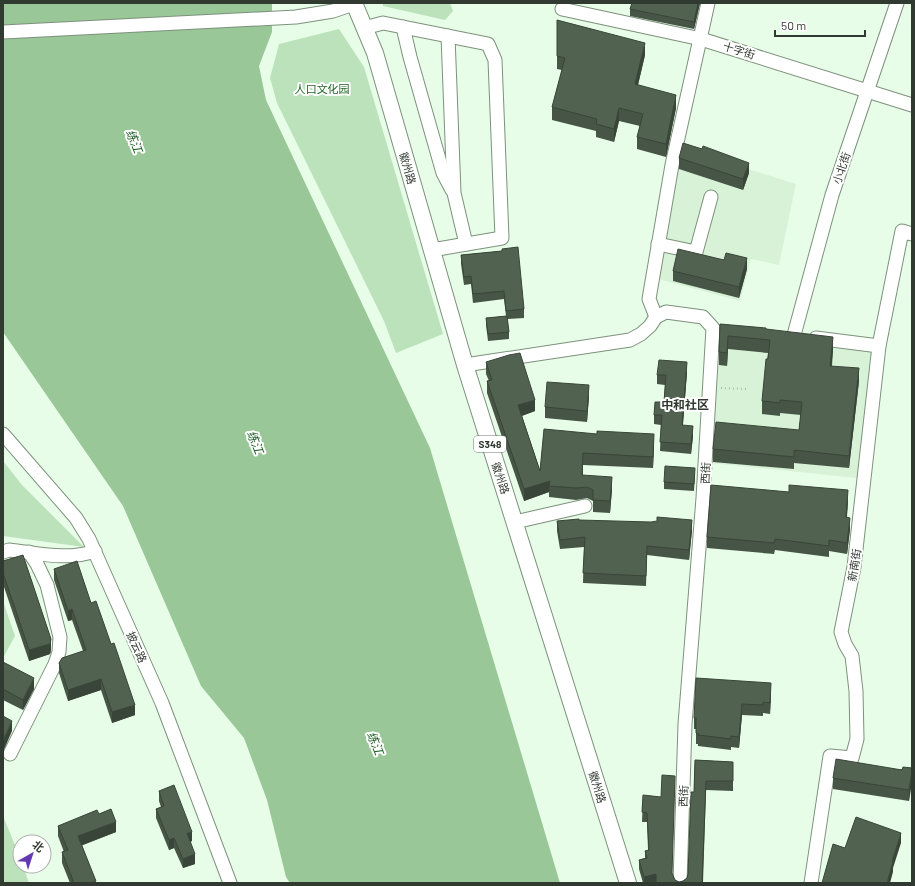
<svg xmlns="http://www.w3.org/2000/svg" width="915" height="886" font-family="Barlow,'Noto Sans SC',sans-serif">
<rect width="100%" height="100%" fill="#e7fde7"/>
<g fill="#d8f2d7">
<path d="M679,147L796,184L779,265L751,259L740,301L658,279Z"/>
<path d="M717,331L876,348L857,478L710,463Z"/>
</g>
<g fill="#bce2bb">
<path d="M383,3H450L453,11L445,20L383,6Z"/>
<path d="M339,29L364,67L443,334L396,353L384,321L277,103L270,78L279,44Z"/>
<path d="M3,461L22,485L84,547L3,536Z"/>
<path d="M3,601L15,636L3,658Z"/>
<path d="M3,816L20,857V866H23L29,883H3Z"/>
</g>
<path fill="#99c798" d="M3,3H272V32L259,66L266,100L430,448L560,883H290L286,877L267,800L244,738L201,686L123,506L3,332Z"/>
<g fill="none" stroke-linecap="round" stroke-linejoin="round">
<defs>
<g id="minor">
<path d="M562,9L701,39L912,105"/>
<path d="M403,27L410,57L443,173L452,190"/>
<path d="M364,28L383,23L488,44L495,60L502,238L432,250"/>
<path d="M3,32L296,17L333,11L354,4"/>
<path d="M448,36L454,193L466,244"/>
<path d="M658,244L696,252L711,197"/>
<path d="M656,317L649,299L672,165L708,3"/>
<path d="M794,335L832,195L897,3"/>
<path d="M816,338L879,346"/>
<path d="M465,365L630,340L641,334L650,326L656,317L666,312L703,317L713,328L703,498L685,724L680,883"/>
<path d="M3,434L76,518L89,539L162,703L230,883"/>
<path d="M515,522L585,506"/>
<path d="M3,552L9,550C38,553 67,561 95,551"/>
<path d="M10,754L55,664L59,652L60,637L47,585L37,564L29,552"/>
<path d="M811,883L830,756L852,758L857,739L856,691L852,656L845,644L841,632L854,567L879,346L902,231L912,234"/>
</g>
<path id="major" d="M354,3L375,53L465,365L628,883"/>
</defs>
<use href="#minor" stroke="#7d917c" stroke-width="15"/>
<use href="#major" stroke="#7d917c" stroke-width="18"/>
<path stroke="#abbcab" stroke-width="2" stroke-dasharray="1 3" stroke-linecap="butt" d="M721,388L749,389"/>
<use href="#minor" stroke="#fff" stroke-width="13"/>
<use href="#major" stroke="#fff" stroke-width="16"/>
</g>
<g fill="#465545">
<path d="M632,3H700L694,29L630,16V9Z"/>
<path d="M557,20L645,55L638,85L676,108L666,157L637,149V137L640,126L619,121L614,142L596,137V131L552,120V107L562,70L557,69Z"/>
<path d="M702,149L749,173L743,190L679,169V158Z"/>
<path d="M502,251L524,309V318L507,319L509,332V339L488,341L486,325V318L506,316L504,299L473,303L471,284L464,285L461,264V255Z"/>
<path d="M747,269L739,298L673,281V271Z"/>
<path d="M720,324L766,329L833,350L832,366L859,381L849,468L794,463V469L713,462V449L799,430L801,415L780,413V416L762,414V401L768,353L728,349L727,366L719,365V352Z"/>
<path d="M486,362L535,411L522,416L540,471L544,429L654,445L653,468L583,465V475L612,489L610,513L593,512V501L587,498L576,500L549,497V492L524,501L487,393V381H489L486,374Z"/>
<path d="M687,372L683,425L693,436L691,454L660,451L661,425L654,424V415L664,402L665,385L657,384V375Z"/>
<path d="M589,396L587,422L545,418V407Z"/>
<path d="M695,475L694,491L664,489V482Z"/>
<path d="M848,500L847,517L850,529L847,554L829,551V557L775,550L774,554L707,548V537Z"/>
<path d="M579,520L692,530L689,560L647,555L646,586L583,583L584,547L560,549L557,531V521Z"/>
<path d="M3,561L51,650L50,654L29,661L3,584Z"/>
<path d="M54,569L91,603L135,715L112,723L101,690L68,701L59,673V663L83,651L72,620L68,621L54,580Z"/>
<path d="M3,662L34,689L23,710L3,700Z"/>
<path d="M771,694L770,714L763,713V716L742,715L739,748L731,747V750L698,746V744H696V729H694V718Z"/>
<path d="M695,760L733,762V791L706,790L703,883H643L639,869V860L645,858V851L648,850L647,822H642L643,795L672,874L675,880L679,882L683,881L687,878L688,874L694,792Z"/>
<path d="M912,768L909,801L833,789V778Z"/>
<path d="M159,791L192,841L190,842L195,864L183,868L174,848L169,850L156,818V809L161,807L159,801Z"/>
<path d="M99,814L116,832L82,845L96,883H70L62,863V852H64L58,836V826Z"/>
</g>
<g fill="#394538">
<path d="M698,3H700L694,29V22Z"/>
<path d="M645,43V55L635,97V84Z"/>
<path d="M676,95V108L666,157V144Z"/>
<path d="M619,108V121L614,142V129Z"/>
<path d="M749,163V173L743,190V179Z"/>
<path d="M747,258V269L739,298V287Z"/>
<path d="M728,336V349L727,366V353Z"/>
<path d="M833,337V350L830,378V366Z"/>
<path d="M687,362V372L682,435V425Z"/>
<path d="M859,368V381L849,468V456Z"/>
<path d="M589,385V396L587,422V411Z"/>
<path d="M535,400V411L518,417V405Z"/>
<path d="M693,426V436L691,454V444Z"/>
<path d="M654,434V445L653,468V457Z"/>
<path d="M583,453V465L582,487V475Z"/>
<path d="M612,477V489L610,513V501Z"/>
<path d="M550,481L549,492L524,501V489Z"/>
<path d="M848,490V500L846,528V517Z"/>
<path d="M850,518V529L847,554V543Z"/>
<path d="M692,520V530L689,560V550Z"/>
<path d="M72,609V620L68,621V611Z"/>
<path d="M51,639V650L50,654L29,661V650Z"/>
<path d="M34,678V689L23,710V700Z"/>
<path d="M101,679V690L68,701V690Z"/>
<path d="M771,683V694L770,714V703Z"/>
<path d="M742,704V715L739,748V737Z"/>
<path d="M135,705V715L112,723V712Z"/>
<path d="M12,721V731L3,752V741Z"/>
<path d="M912,772V783L909,801V790Z"/>
<path d="M116,822V832L78,847V836Z"/>
<path d="M192,832V841L187,843V833Z"/>
<path d="M901,833V843L893,868V872L890,883H887L892,861Z"/>
<path d="M174,838V848L169,850V840Z"/>
<path d="M195,854V864L183,868V859Z"/>
<path d="M656,874V883H644V877Z"/>
</g>
<g fill="#516350" stroke="#394538">
<path d="M632,3H698L694,22L630,9Z"/>
<path d="M557,20L645,43L635,84L676,95L666,144L637,137L643,114L619,108L614,129L596,124L597,119L552,107L565,58L557,56Z"/>
<path d="M683,143L702,149L703,146L749,163L743,179L679,158Z"/>
<path d="M518,247L524,309L506,311L504,291L473,294L471,276L464,277L461,255L502,251V249Z"/>
<path d="M678,249L724,260L726,253L747,258L739,287L673,271Z"/>
<path d="M507,316L509,332L488,334L486,318Z"/>
<path d="M720,324L766,328V329L833,337L830,366L859,368L849,456L794,450V457L713,449L716,422L799,430L802,402L780,400V403L762,401L766,359H768L770,340L728,336L727,353L719,352Z"/>
<path d="M520,353L535,400L518,405L540,471L544,429L597,434V431L654,434L653,457L583,453L582,475L612,477L610,501L593,500V490L587,487L576,488L549,486L550,481L524,489L487,381L492,380L486,362L509,355Z"/>
<path d="M659,360L687,362L682,425L693,426L691,444L660,442L662,415H654L655,402H664L666,375H657Z"/>
<path d="M547,382L589,385L587,411L545,407Z"/>
<path d="M665,466L695,468L694,484L664,482Z"/>
<path d="M711,485L789,492V485L848,490L846,517L850,518L847,543L829,540V546L775,539L774,543L707,537Z"/>
<path d="M657,517L692,520L689,550L647,546L646,576L583,573L585,537L560,540L557,521L579,519V520L651,522L657,521Z"/>
<path d="M23,555L51,639L50,644L29,650L3,573V561Z"/>
<path d="M77,561L91,603L96,601L111,644L114,643L135,705L112,712L101,679L68,690L59,663L62,658L86,650L72,609L68,611L54,569Z"/>
<path d="M3,662L34,678L23,700L3,689Z"/>
<path d="M696,678L771,683L770,703L763,702V705L742,704L739,737L731,736V739L698,735L699,734L696,733V718H694Z"/>
<path d="M3,716L12,721L3,741Z"/>
<path d="M836,759L902,770L903,767L912,768V772L909,790L833,778Z"/>
<path d="M695,760L733,762V781H706L702,883H656V874L644,877L639,860L647,858L645,851L649,850L647,813L642,812L643,795L661,797L662,775L675,776L672,873L675,880L679,882L683,881L687,878L688,874L691,792H694Z"/>
<path d="M174,785L192,832L187,833L195,854L183,859L174,838L169,840L156,809L164,806L159,791Z"/>
<path d="M111,809L116,822L78,836L96,881L91,883H74L62,852L68,850L58,826L97,810L99,814Z"/>
<path d="M856,817L901,833L892,861L893,862L887,883H822L833,844L845,848Z"/>
</g>
<g text-anchor="middle" dominant-baseline="central" stroke-width="4" stroke-linejoin="round" paint-order="stroke">
<rect fill="#fff" stroke="#6f756f" stroke-width="1" x="474" y="436" width="32" height="16" rx="3"/>
<g font-size="10" font-weight="bold" fill="#313a31">
<text x="490" y="444">S348</text>
</g>
<g font-size="11" fill="#313a31" stroke="#fff">
<text transform="translate(739 50) rotate(17)">十字街</text>
<text transform="translate(408 168) rotate(74)">徽州路</text>
<text transform="translate(841 168) rotate(-71)">小北街</text>
<text transform="translate(705 473) rotate(-87)">西街</text>
<text transform="translate(501 478) rotate(72)">徽州路</text>
<text transform="translate(854 565) rotate(-81)">新南街</text>
<text transform="translate(137 647) rotate(66)">披云路</text>
<text transform="translate(598 787) rotate(73)">徽州路</text>
<text transform="translate(683 796) rotate(-88)">西街</text>
</g>
<g font-size="11" fill="#26652a" stroke="#fff">
<text x="322" y="88">人口文化园</text>
</g>
<g font-size="12" font-style="italic" fill="#1d5d22" stroke="#fff">
<text transform="translate(135 141) rotate(68)">练江</text>
<text transform="translate(256 442) rotate(68)">练江</text>
<text transform="translate(376 743) rotate(68)">练江</text>
</g>
<g font-size="12" font-weight="bold" fill="#313a31" stroke="#fff">
<text x="685" y="404">中和社区</text>
</g>
</g>
<rect width="915" height="886" fill="none" stroke="#313a31" stroke-width="8"/>
<g transform="translate(32 854) rotate(39)"><circle r="19" fill="#ffffff" stroke="#adb0ad"/>
<path d="M0-3L7 15L0 10L-7 15Z" fill="#6338b0"/>
<text y="-6" font-size="11" font-weight="bold" text-anchor="middle" fill="#313a31">北</text>
</g>
<path d="M775 30v6h90v-6" fill="none" stroke="#313a31" stroke-width="2"/>
<text x="781" y="30" font-size="12" fill="#313a31" stroke="#ffffff" stroke-width="3" paint-order="stroke">50 m</text>
</svg>
